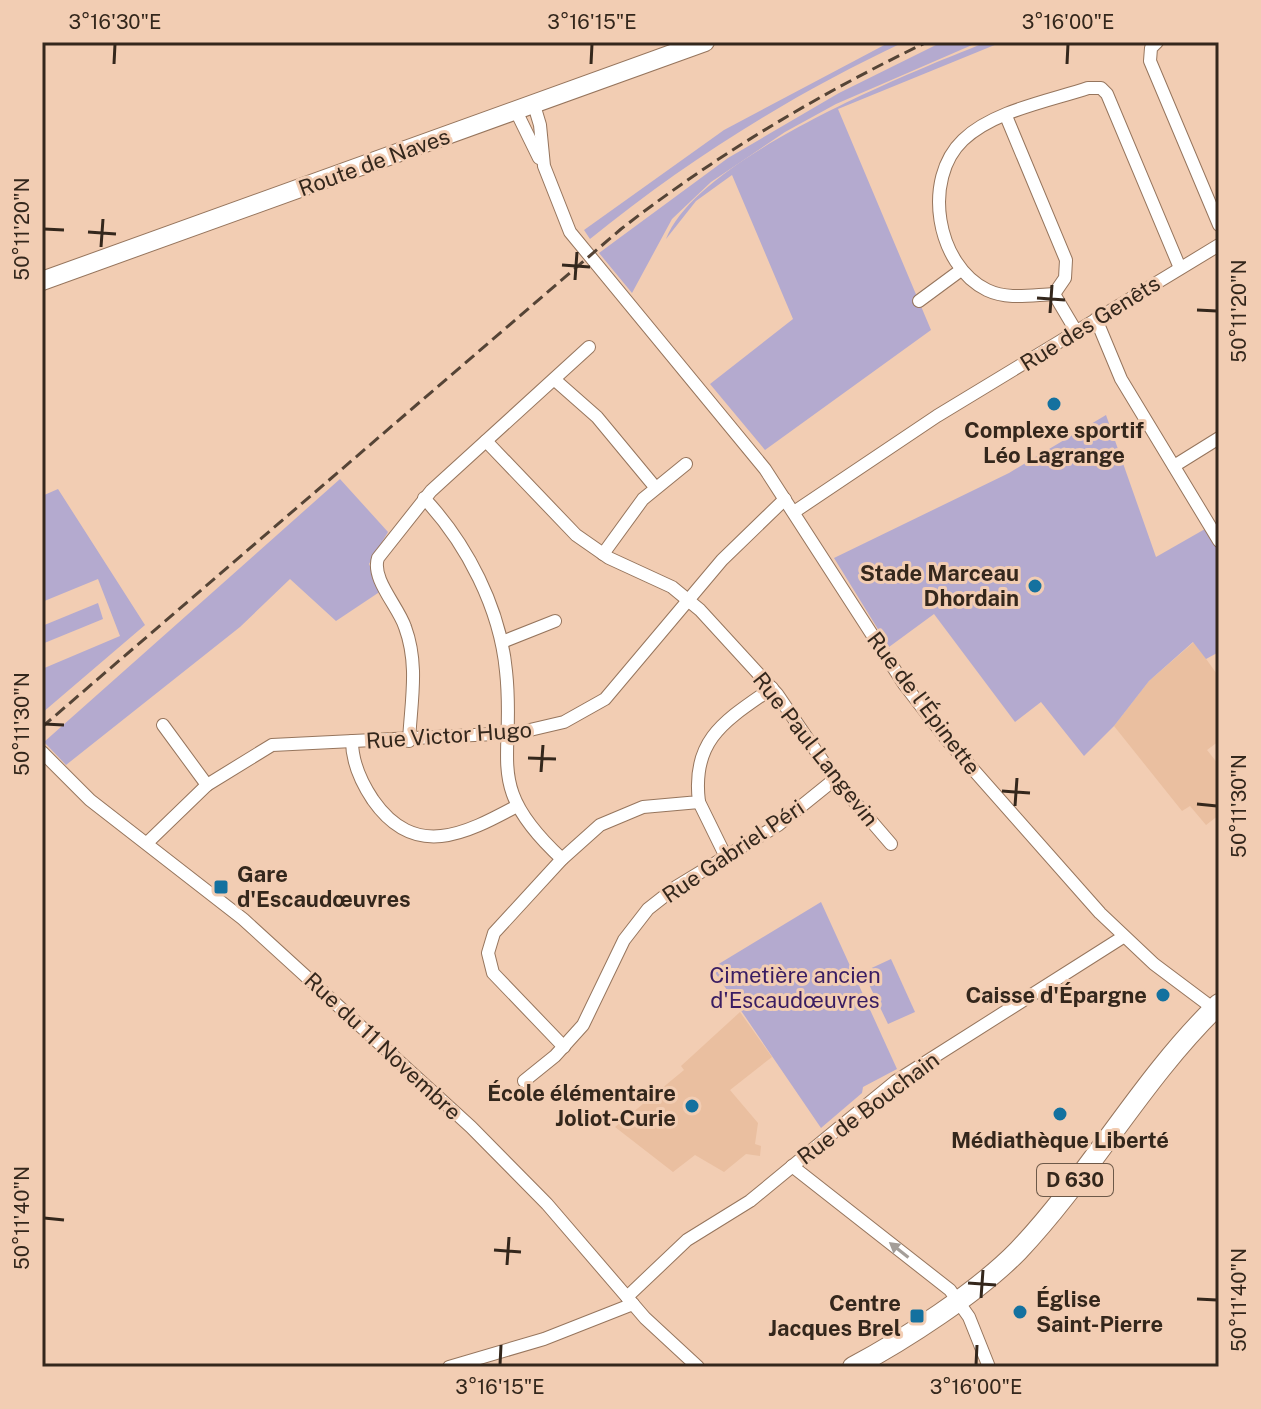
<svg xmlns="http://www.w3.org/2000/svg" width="1261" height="1409" font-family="'Public Sans',sans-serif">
<rect width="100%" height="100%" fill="#f2cdb3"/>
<g fill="#eabfa0">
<path d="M1194,642L1219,677V741L1207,750L1219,765V815L1206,825L1190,806L1182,811L1114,726L1149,681Z"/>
<path d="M740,1012L772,1057L730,1090L758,1123L755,1144L761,1146L760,1156L746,1154L724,1172L695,1155L673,1172L615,1127L684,1070L681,1066Z"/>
</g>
<g fill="#b4aacf">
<path d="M890,42H904C791,95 686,161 590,239L584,230L724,130Z"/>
<path d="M942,42H979L836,104L785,132L711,182L672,219L632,293L599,253L728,158L839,93Z"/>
<path d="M987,42H1002L838,109L931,330L765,450L710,384L793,319L732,175L696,201L666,239C697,158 908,73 987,42Z"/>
<path d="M1106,415L1156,557L1219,521V652L1206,659L1193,642L1149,681L1114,726L1084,756L1041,702L1015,722L934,614L889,647L834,558L1009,473Z"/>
<path d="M340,479L388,532L369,564L381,591L336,621L290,579L240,627L66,765L44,742Z"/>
<path d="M58,489L145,625L42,713V669L120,636L98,579L42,602V496Z"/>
<path d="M98,603L103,619L42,644V626Z"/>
<path d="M821,902L897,1069L863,1087L862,1093L821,1128L712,968Z"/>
<path d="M891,959L915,1012L888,1024L863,972Z"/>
</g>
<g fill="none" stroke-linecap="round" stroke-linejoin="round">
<defs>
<g id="street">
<path d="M1157,42L1151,48L1150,61L1219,225"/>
<path d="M534,105L540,125L544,166L570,232L765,469L904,684L948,741L1100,913L1154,964L1214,1009"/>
<path d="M516,111L539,158"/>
<path d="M1006,116L1066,260L1065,278L1054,294"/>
<path d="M1054,294C1031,295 1008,300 987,290C936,265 922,179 963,140C993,111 1049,101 1088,88H1101L1107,94L1180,268"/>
<path d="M1054,294L1076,331"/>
<path d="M919,301L961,270"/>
<path d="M1096,319L1121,379L1219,541"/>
<path d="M555,380L597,417L655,487"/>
<path d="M486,441L576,535L609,558L672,587L700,610L777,694L835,779L891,844"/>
<path d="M1174,466L1219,438"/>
<path d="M424,498C467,544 500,608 506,671C516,762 482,785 562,859"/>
<path d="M794,512L937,416L1219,245"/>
<path d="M603,554L643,499L686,464"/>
<path d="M502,642L555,621"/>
<path d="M163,725L207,785"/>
<path d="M352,741C352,763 361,782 373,800C415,860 465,834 517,806"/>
<path d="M409,741C411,701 419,665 405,627C398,606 371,579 378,558L431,491L589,347"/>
<path d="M42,752L90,800L243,919L471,1127L547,1204L645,1318L698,1367"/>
<path d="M699,802L726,857"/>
<path d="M147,843L207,785L272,745L517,733L564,722L605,699L722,560L785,499"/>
<path d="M564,1047L493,973L488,953L494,933L562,859L600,825L643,807L699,802C691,739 726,720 772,688"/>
<path d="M524,1081L555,1056L583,1025L624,940L648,909L676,887L778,825L835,779"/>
<path d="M792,1166L950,1290L969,1317L989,1367"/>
<path d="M627,1297L687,1240L750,1201L896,1081L1123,937"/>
<path d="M449,1367L544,1339L633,1304"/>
</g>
<path id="secondary" d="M42,281L705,42"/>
<path id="primary" d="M853,1367C904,1340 978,1292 1018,1251C1091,1174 1142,1078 1219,1004"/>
</defs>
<use href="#street" stroke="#96755d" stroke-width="14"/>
<use href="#secondary" stroke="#96755d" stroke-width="20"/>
<use href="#primary" stroke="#96755d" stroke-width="22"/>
<use href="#street" stroke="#fff" stroke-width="12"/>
<use href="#secondary" stroke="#fff" stroke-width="18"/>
<use href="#primary" stroke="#fff" stroke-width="20"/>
<path stroke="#554436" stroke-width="3" stroke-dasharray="12 6" stroke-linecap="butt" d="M42,727L621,229C716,155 819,94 927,42"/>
</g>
<defs><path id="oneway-solid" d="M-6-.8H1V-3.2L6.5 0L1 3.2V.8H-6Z" transform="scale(2)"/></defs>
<use fill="#a49e99" href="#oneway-solid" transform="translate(899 1250) rotate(-142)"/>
<path fill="none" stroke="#34271c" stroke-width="3" d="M114,64L115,44M591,64L592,44M1067,64L1068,44M44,229L64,230M88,232L116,234M101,247L103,219M562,265L590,267M575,280L577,252M1037,298L1065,300M1197,310L1217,311M1050,313L1052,285M44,724L64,725M528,758L556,759M541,772L543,745M1002,791L1030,793M1197,804L1217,806M1015,806L1017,778M44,1218L64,1220M494,1250L521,1252M507,1265L509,1237M968,1283L996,1285M981,1298L983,1270M1197,1299L1217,1300M500,1365L501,1345M976,1365L977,1345"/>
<g fill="#14719f" stroke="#f2cdb3" stroke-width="3">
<circle cx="1054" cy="404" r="8"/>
<circle cx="1035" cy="586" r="8"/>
<rect x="213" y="879" width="16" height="16" rx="4"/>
<circle cx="1163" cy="995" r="8"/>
<circle cx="692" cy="1106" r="8"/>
<circle cx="1060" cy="1114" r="8"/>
<circle cx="1020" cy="1312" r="8"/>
<rect x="909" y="1308" width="16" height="16" rx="4"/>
</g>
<g text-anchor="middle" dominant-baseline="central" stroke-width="6" stroke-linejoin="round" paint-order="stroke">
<rect fill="#f2cdb3" stroke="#6d5949" stroke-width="2" x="1037" y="1164" width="76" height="32" rx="6"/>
<g font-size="20" font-weight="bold" fill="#34271c">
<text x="1075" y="1180">D 630</text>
</g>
<g font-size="22" fill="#34271c" stroke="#f2cdb3">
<text transform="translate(374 162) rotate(-20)">Route de Naves</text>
<text transform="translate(1090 323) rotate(-32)">Rue des Genêts</text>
<text transform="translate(924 703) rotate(53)">Rue de l'Épinette</text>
<text transform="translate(449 735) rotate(-4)">Rue Victor Hugo</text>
<text transform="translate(816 749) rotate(52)">Rue Paul Langevin</text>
<text transform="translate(733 851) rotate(-34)">Rue Gabriel Péri</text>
<text transform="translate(383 1046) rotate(43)">Rue du 11 Novembre</text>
<text transform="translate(868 1108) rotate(-37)">Rue de Bouchain</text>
</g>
<g font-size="22" font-weight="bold" fill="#34271c" stroke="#f2cdb3" text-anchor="end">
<text x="1054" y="430" text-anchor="middle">Complexe sportif<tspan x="1054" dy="25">Léo Lagrange</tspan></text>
<text x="1019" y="573">Stade Marceau<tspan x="1019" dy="25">Dhordain</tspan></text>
<text x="237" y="874" text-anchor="start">Gare<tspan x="237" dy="25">d'Escaudœuvres</tspan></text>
<text x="1147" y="995">Caisse d'Épargne</text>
<text x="676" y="1093">École élémentaire<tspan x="676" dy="25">Joliot-Curie</tspan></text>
<text x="1060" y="1140" text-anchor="middle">Médiathèque Liberté</text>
<text x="1036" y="1299" text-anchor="start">Église<tspan x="1036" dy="25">Saint-Pierre</tspan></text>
<text x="901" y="1303">Centre<tspan x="901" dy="25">Jacques Brel</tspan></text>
</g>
<g font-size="22" fill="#391d62" stroke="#f2cdb3">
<text x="795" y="975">Cimetière ancien<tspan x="795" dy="25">d'Escaudœuvres</tspan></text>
</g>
</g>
<rect width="1261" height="1409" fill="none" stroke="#f2cdb3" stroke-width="88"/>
<rect x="44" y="44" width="1173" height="1321" fill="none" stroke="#34271c" stroke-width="3"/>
<g font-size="20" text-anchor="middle" fill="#34271c">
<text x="115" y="29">3°16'30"E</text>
<text x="592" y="29">3°16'15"E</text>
<text x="1068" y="29">3°16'00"E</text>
<text transform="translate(22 229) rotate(-90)" y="7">50°11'20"N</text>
<text transform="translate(1239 311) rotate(-90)" y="7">50°11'20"N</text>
<text transform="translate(22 724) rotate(-90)" y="7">50°11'30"N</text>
<text transform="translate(1239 806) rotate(-90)" y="7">50°11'30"N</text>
<text transform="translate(22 1218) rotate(-90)" y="7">50°11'40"N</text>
<text transform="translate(1239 1300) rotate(-90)" y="7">50°11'40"N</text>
<text x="500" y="1394">3°16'15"E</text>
<text x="976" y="1394">3°16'00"E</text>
</g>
</svg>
